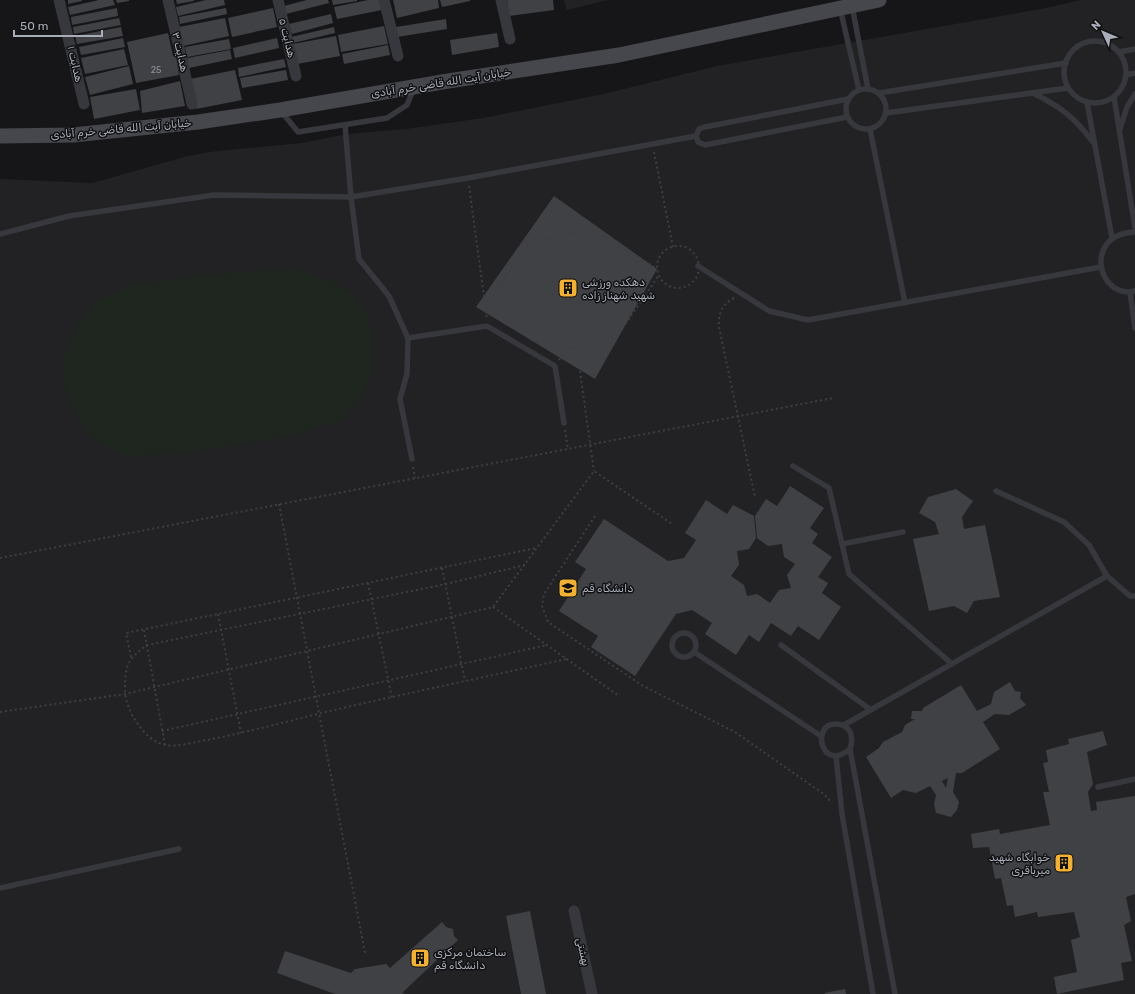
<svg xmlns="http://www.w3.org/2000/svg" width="1135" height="994" font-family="Rubik,'Noto Sans Arabic',sans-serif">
<rect width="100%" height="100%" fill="#161618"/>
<g fill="#222225">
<path d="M564,0H608L567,10Z"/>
<path d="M1081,0H1135V994H0V179L92,183L188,156L217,151L302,143L347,134L406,129L483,118L604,94L717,66L1046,8Z"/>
</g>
<path fill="#1e261f" d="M297,268L332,281L351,292L366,311L374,339L375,364L361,399L340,421L297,435L242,445L179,454L124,456L104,447L84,430L73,411L63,380V360L75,327L97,300L131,284L216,274Z"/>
<g fill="#404145" fill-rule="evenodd">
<path d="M68,0H82V1L68,4Z"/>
<path d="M99,0H113L115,5L70,15L68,7Z"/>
<path d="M116,0H129V1L117,3Z"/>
<path d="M176,0H194V1L177,4Z"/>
<path d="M206,0H224L225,5L178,16L176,7Z"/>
<path d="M307,0H328L329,3L286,14L284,6Z"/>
<path d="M332,0H357V1L333,5Z"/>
<path d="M368,0H380L382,10L337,19L334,7Z"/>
<path d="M393,0H438L439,8L397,18Z"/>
<path d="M440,0H470V1L442,7Z"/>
<path d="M507,0H553L554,10L509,16Z"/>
<path d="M117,8L118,16L72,25L71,17Z"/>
<path d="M226,8L227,14L180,24L179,17Z"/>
<path d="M273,8L277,27L232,37L228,18Z"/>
<path d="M331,14L333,23L292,34L289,24Z"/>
<path d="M119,18L121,25L74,34L73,27Z"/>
<path d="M225,18L229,36L183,46L179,27Z"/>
<path d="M446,19L447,29L397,37L396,27Z"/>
<path d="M384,26L388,44L341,52L338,35Z"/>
<path d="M121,27L123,36L77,44L75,36Z"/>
<path d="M334,27L335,33L293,43L291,37Z"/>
<path d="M168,33L173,56H176L179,75L136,83L127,42Z"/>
<path d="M497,33L499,47L452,55L450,40Z"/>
<path d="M336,36L340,56L297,64L293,44Z"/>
<path d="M123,38L125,47L81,55L79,47Z"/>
<path d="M277,38L279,48L235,58L233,48Z"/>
<path d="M229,39L231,49L187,57L185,47Z"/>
<path d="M388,45L390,55L344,64L342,54Z"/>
<path d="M124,49L128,65L85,74L81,58Z"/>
<path d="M230,50L232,59L189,68L187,58Z"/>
<path d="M284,59L286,67L239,77L238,68Z"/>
<path d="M129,66L133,84L90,95L85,77Z"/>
<path d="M235,70L242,100L196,109L190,79Z"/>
<path d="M286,70L288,80L242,88L240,78Z"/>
<path d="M180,81L185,106L142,113L140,91Z"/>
<path d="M136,89L140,110L94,119L90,97Z"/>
<path d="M554,196L657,269L595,379L476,307Z"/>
<path d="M790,486L824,508L810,528L818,534L812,543L832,557L818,577L828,583L822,593L841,607L819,640L798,626L791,636L771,623L759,642L749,635L736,655L705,634L712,623L692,610L676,614L635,676L591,647L598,636L559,611L586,569L575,562L604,519L668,561L684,558L696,540L685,533L706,500L727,514L733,505L754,516L756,538L749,549L737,551L739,565L731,576L744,585L747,596L757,594L770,603L779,590L791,588L787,575L795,564L784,557L782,544L768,546L757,538L755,516L766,499L777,506Z"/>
<path d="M956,489L973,501L962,517L964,529L985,525L1000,597L974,601L967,613L954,606L929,611L913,539L939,534L935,522L919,513L928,497Z"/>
<path d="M1010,682L1015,691L1021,692L1020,698L1026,705L1009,715L995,714L983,722L1000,749L962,773H956L953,792L959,802L957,810L951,817L936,813L934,804L936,795L930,786L916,793L903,790L891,798L866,757L879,748L883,742L902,732L905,725L915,719H911L912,711H922L923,708L961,685L977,711L991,704L994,692ZM948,778L946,788L942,781Z"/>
<path d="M1103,731L1107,745L1087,752L1093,784L1088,792L1091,811L1097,810L1096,802L1135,796V894L1126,897L1131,921L1124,925L1132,961L1121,963L1124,980L1057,994L1054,977L1077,972L1071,940L1080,937L1074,912L1038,917L1037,912L1015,917L1013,905L1007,906L1001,878L995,879L989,847L973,848L971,834L999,829L1000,834L1050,825L1043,792H1049L1043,763L1048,762L1046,750L1069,744L1068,739Z"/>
<path d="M530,911L546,994H521L506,916Z"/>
<path d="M442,922L446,927L453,929L454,936L458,940L402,993L406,994H335L277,973L285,951L351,973L355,969L386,964L390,968Z"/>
<path d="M845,989L846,994H825L824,993Z"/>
</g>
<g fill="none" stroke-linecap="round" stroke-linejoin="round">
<g stroke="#3d3f44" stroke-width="2" stroke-dasharray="2 3" stroke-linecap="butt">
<path d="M654,152L673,247"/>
<path d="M469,186L487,319"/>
<circle cx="678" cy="267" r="21"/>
<path d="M734,298C722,304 718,314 719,327L755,497"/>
<path d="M485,308L529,242L592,229L657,269"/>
<path d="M559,360L565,350L618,335L659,275"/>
<path d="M580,371L594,471"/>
<path d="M565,430L568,449"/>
<path d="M413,467L415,478"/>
<path d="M279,504L365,953"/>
<path d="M595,516L544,594L542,606L548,622L643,686L735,732L825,795L832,803"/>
<path d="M0,558L833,398"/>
<path d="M525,565L446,584L147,645C127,660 125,665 125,690C125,710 145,742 166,745C179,747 194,742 207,740C243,733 278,724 313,715C397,695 482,678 566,659"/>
<path d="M442,568L465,681"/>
<path d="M368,583L392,698"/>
<path d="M493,607L619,696"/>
<path d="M218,614L241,733"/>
<path d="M144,630L165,745"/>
<path d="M131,657L126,633L536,548"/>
<path d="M0,712L125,694L493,607L594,471L672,524"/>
<path d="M162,731L547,645"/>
</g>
<g stroke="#37383d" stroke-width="5.5">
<path d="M852,6L868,89"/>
<path d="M840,8L859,90"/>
<circle cx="1095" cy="72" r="31"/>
<path d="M1119,52L1135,49"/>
<path d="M1126,75L1135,73"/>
<circle cx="866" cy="109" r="20"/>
<path d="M879,93L1066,63"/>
<path d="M1033,93C1061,107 1074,117 1093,142"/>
<path d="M1114,97L1135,228"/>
<path d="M1087,102L1112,238"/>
<path d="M281,111L298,132L387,118L407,105L414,88"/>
<path d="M886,113L1068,88"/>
<path d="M847,117L705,145L698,142L696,136L699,129L705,127L848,99"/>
<path d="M345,125L351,197L359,259L389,296L408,338L407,374L400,399L412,459"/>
<path d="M870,129L905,303"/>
<path d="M1120,129L1127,107L1135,94"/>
<path d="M1135,232C1082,234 1098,300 1135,291"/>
<path d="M0,234L69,216L214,195L351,197L468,178L696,136"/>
<path d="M698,266L769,311L808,320L1101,267"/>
<path d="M1130,293L1135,328"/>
<path d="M408,338L487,326L555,366L564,423"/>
<path d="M793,466L829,488L849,574L952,664"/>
<path d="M996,491L1064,522L1089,545L1107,576L1130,596H1135"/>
<path d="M842,544L903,532"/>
<circle cx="684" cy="645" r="12"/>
<path d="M781,645L871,710"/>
<path d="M694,652L821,736"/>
<path d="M844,725L1107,576"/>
<path d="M850,749C821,774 810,722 837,724C851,725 854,737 850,749L895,994"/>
<path d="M836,756L842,814L873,994"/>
<path d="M1098,787L1135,779"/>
<path d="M0,888L179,849"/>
</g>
<g stroke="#37383d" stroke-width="11">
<path d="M59,0L84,104"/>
<path d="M168,0L192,104"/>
<path d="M278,0L296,76"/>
<path d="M384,0L398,56"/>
<path d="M501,0L510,39"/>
<path d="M574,911L592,994"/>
</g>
<path stroke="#45474d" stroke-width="15" d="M0,136L73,135L198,122L280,110L448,81L619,55L879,0"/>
</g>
<defs>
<symbol id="building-square" viewBox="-11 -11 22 22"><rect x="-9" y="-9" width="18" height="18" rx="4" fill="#f2b134" stroke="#111113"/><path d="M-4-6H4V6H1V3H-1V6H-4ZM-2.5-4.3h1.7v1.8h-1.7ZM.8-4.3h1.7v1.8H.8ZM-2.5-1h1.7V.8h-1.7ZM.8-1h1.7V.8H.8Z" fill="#111"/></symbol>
<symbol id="university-square" viewBox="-11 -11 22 22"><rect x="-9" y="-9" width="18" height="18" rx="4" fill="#f2b134" stroke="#111113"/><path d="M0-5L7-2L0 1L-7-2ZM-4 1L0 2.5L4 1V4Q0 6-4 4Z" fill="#111"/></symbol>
</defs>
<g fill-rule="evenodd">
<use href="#building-square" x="557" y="277" width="22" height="22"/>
<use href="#university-square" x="557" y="577" width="22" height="22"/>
<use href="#building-square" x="1053" y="852" width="22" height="22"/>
<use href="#building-square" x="409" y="947" width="22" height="22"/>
</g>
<g text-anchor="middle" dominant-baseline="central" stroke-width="3" stroke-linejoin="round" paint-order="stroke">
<g font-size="9" fill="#8e929b">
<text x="156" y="70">25</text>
</g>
<g font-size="11" fill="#a8adb8" stroke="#111113">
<text transform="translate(287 38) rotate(76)">هدایت ۵</text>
<text transform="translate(180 52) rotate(77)">هدایت ۳</text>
<text transform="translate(75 64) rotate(77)">هدایت ۱</text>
<text transform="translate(441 83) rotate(-9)">خیابان آیت الله قاضی خرم آبادی</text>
<text transform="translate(121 129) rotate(-5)">خیابان آیت الله قاضی خرم آبادی</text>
<text transform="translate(583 952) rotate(77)">بهشتی</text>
</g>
<g font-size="11" fill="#a8adb8" stroke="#111113" text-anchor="start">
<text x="582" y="282">دهکده ورزشی<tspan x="582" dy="13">شهید شهناز زاده</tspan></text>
<text x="582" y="588">دانشگاه قم</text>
<text x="1050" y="857" text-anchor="end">خوابگاه شهید<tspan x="1050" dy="13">میرباقری</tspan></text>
<text x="434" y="952">ساختمان مرکزی<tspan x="434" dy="13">دانشگاه قم</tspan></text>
</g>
</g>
<g transform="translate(1103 32) rotate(314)" stroke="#111113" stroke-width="3" paint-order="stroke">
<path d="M0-3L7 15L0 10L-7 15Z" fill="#a8adb8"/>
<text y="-6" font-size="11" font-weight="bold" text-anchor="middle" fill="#a8adb8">N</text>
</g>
<path d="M14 30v6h88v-6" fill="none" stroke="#a8adb8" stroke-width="2"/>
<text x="20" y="30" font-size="12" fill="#a8adb8" stroke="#111113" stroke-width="3" paint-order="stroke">50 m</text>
</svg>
